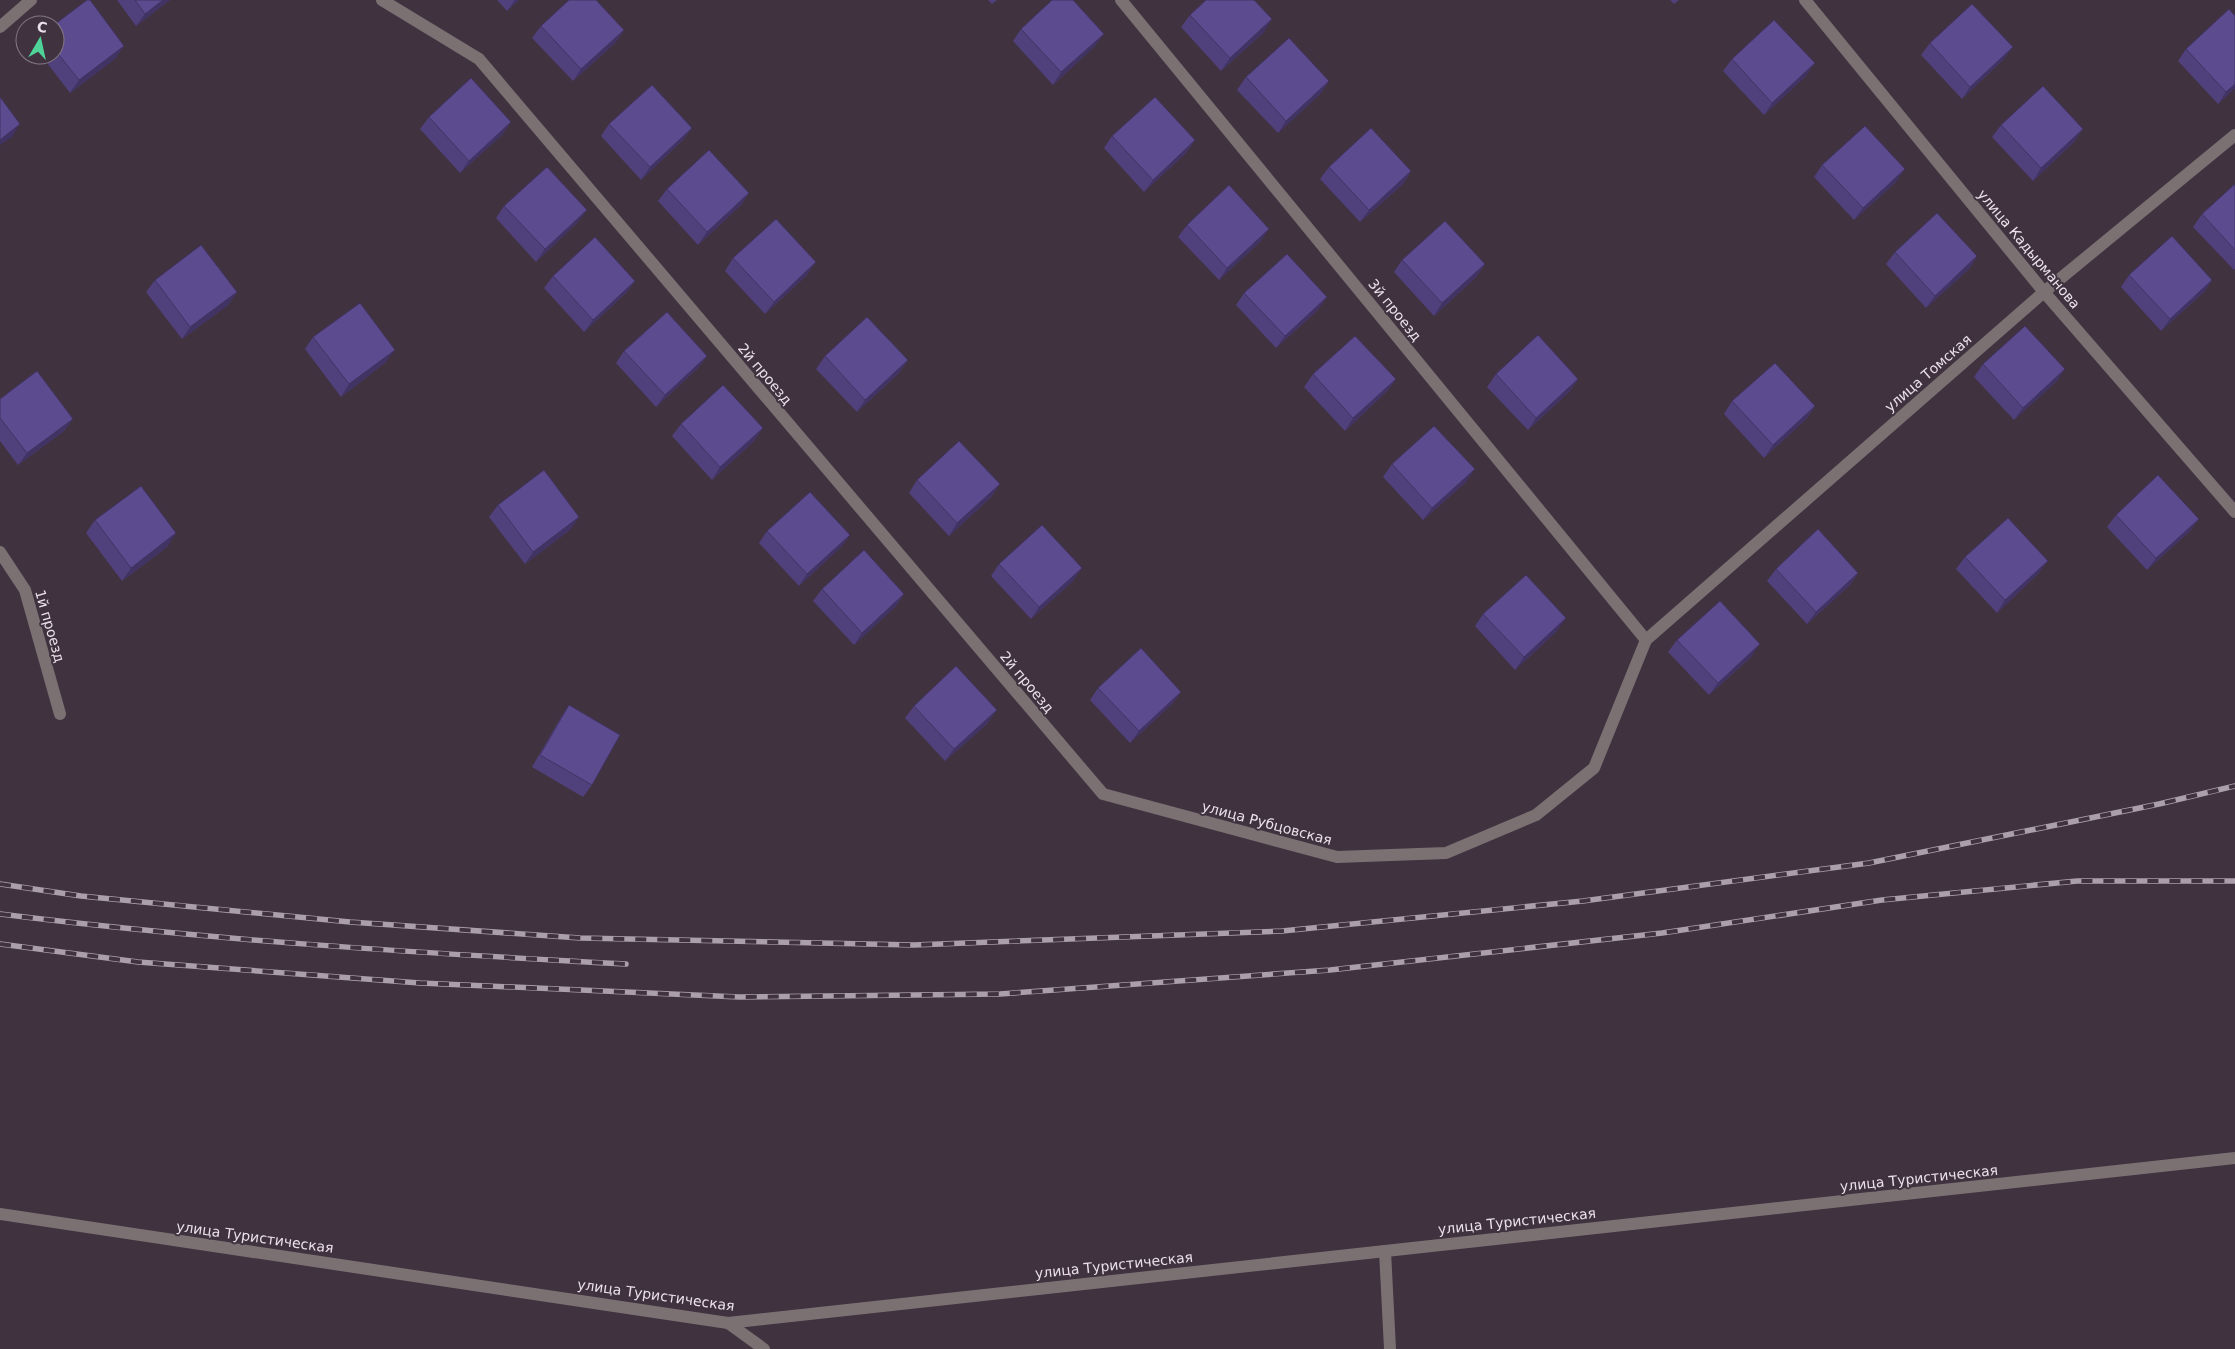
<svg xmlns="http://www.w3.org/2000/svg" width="2235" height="1349" font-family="'DejaVu Sans',sans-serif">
<rect width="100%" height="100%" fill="#40323f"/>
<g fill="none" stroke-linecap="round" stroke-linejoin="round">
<g stroke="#7b7173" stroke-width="12">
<path d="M382,0L479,59L1103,794L1337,857L1446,853L1536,815L1594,768L1646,640L2044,292L2235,135"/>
<path d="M1121,0L1646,640"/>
<path d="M1805,0L2044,292L2235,512"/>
<path d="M0,27L31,0"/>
<path d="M0,552L25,590L60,714"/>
<path d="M0,1214L728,1323L2235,1158"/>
<path d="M1385,1251L1390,1349"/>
<path d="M728,1323L764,1349"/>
</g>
<defs>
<g id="rail">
<path d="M0,884L81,896L350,922L580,938L914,945L1282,931L1583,901L1869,863L2159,804L2235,786"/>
<path d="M0,914C208,940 417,953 626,964"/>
<path d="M0,944L138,962L420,983L739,997L1000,994L1330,970L1662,933L1882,900L2077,881H2235"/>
</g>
</defs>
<use href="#rail" stroke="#aa9faa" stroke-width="5.5"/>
<use href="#rail" stroke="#40323f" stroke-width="4" stroke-dasharray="11" stroke-linecap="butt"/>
</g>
<g fill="#50407b">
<path d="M117,0H170L136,26Z"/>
<path d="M497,0H519L507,11Z"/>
<path d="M988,0H997L992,4Z"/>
<path d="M1670,0H1679L1674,4Z"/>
<path d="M1190,15L1264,32L1221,71L1181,27Z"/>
<path d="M2235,16V88L2218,104L2178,61L2186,49Z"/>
<path d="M55,25L116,58L70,93L41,55H55Z"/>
<path d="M541,26L624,30L615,43L573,81L532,38Z"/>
<path d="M1021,29L1095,46L1053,85L1013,41Z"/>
<path d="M1930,43L2004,59L1962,99L1921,55Z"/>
<path d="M1732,59L1806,76L1764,115L1723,71Z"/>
<path d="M1246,77L1329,81L1320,94L1278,133L1237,90Z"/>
<path d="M429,117L503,134L460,173L420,129Z"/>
<path d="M609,124L692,128L683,140L641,180L601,136Z"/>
<path d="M2001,125L2075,141L2033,181L1992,137Z"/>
<path d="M1112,136L1195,140L1186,153L1144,192L1104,148Z"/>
<path d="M1822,165L1896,182L1854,220L1814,177Z"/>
<path d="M1329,167L1411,171L1403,184L1360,222L1320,179Z"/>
<path d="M2235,184V269L2234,270L2193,227L2202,214Z"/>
<path d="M667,189L749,193L741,205L698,245L658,201Z"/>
<path d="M504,206L578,222L536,262L496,218Z"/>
<path d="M1187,225L1261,241L1219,280L1178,237Z"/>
<path d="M1895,252L1977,256L1969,269L1926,308L1886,264Z"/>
<path d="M733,258L807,275L765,314L725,271Z"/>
<path d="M1402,260L1485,264L1476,277L1434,316L1394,272Z"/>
<path d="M2129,275L2212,280L2204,292L2161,331L2121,287Z"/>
<path d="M553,276L635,281L626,293L584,332L544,288Z"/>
<path d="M155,280L237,292L228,305L182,339L146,292Z"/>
<path d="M1244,293L1318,310L1276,348L1236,305Z"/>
<path d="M313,337L386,362L341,397L305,349Z"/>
<path d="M624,351L707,356L698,368L656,407L616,363Z"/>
<path d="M825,356L908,360L899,373L857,412L816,369Z"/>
<path d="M1983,364L2057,381L2014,420L1974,377Z"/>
<path d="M1313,374L1396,379L1387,391L1345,431L1304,387Z"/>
<path d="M1496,374L1578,379L1570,391L1528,430L1487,387Z"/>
<path d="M0,399L73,419L64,431L18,465L0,441Z"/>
<path d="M1732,401L1815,406L1807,418L1764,458L1724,414Z"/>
<path d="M681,424L755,440L712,480L672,436Z"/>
<path d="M1392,464L1466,482L1423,520L1383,477Z"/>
<path d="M917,480L1000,484L991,497L949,536L909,493Z"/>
<path d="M498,505L571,529L525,564L489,517Z"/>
<path d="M2116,515L2199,519L2190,531L2147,570L2107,527Z"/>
<path d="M95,520L168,546L122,581L86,533Z"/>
<path d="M767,531L850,535L841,547L799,586L759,543Z"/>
<path d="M1965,557L2039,573L1997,613L1956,569Z"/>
<path d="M999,564L1073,581L1031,619L991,576Z"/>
<path d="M1776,569L1858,573L1850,585L1807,624L1767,581Z"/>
<path d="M822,589L904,594L896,606L854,645L813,601Z"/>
<path d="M1483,614L1557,631L1515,670L1475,626Z"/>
<path d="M1677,640L1751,657L1709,695L1668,652Z"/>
<path d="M1098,688L1181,692L1172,704L1130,743L1090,700Z"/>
<path d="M569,705L592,785L583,797L532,767L561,717Z"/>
<path d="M914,706L988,723L945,761L905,718Z"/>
</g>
<g fill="#413464">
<path d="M163,0H170L136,26L145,14Z"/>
<path d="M515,0H519L507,11Z"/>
<path d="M1272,19L1264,32L1221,71L1230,58Z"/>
<path d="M624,30L615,43L573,81L581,69Z"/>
<path d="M1104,34L1095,46L1053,85L1061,72Z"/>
<path d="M124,46L116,58L70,93L79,80Z"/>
<path d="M2013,47L2004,59L1962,99L1970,87Z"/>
<path d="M1815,63L1806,76L1764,115L1772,103Z"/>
<path d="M1329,81L1320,94L1278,133L1286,121Z"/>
<path d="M2235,84V88L2218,104L2226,92Z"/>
<path d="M511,122L503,134L460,173L469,161Z"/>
<path d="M20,124L12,137L0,145V140Z"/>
<path d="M692,128L683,140L641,180L650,167Z"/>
<path d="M2083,129L2075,141L2033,181L2041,168Z"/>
<path d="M1195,140L1186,153L1144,192L1153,180Z"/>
<path d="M1905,169L1896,182L1854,220L1863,208Z"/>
<path d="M1411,171L1403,184L1360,222L1369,210Z"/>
<path d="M749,193L741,205L698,245L707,232Z"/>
<path d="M587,210L578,222L536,262L545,249Z"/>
<path d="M1269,229L1261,241L1219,280L1227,268Z"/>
<path d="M1977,256L1969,269L1926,308L1935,296Z"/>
<path d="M816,262L807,275L765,314L774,302Z"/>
<path d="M1485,264L1476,277L1434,316L1442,303Z"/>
<path d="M2212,280L2204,292L2161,331L2170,319Z"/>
<path d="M635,281L626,293L584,332L593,320Z"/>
<path d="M237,292L228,305L182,339L190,327Z"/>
<path d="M1327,297L1318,310L1276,348L1285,336Z"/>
<path d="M395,350L386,362L341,397L349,384Z"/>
<path d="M707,356L698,368L656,407L665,395Z"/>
<path d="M908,360L899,373L857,412L865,400Z"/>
<path d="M2065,369L2057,381L2014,420L2023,408Z"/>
<path d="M1396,379L1387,391L1345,431L1353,418Z"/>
<path d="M1578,379L1570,391L1528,430L1536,418Z"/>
<path d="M1815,406L1807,418L1764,458L1773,445Z"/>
<path d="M73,419L64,431L18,465L27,453Z"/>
<path d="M763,428L755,440L712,480L720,467Z"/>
<path d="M1475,469L1466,482L1423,520L1432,508Z"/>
<path d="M1000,484L991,497L949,536L957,523Z"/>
<path d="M579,517L571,529L525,564L533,552Z"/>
<path d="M2199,519L2190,531L2147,570L2156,558Z"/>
<path d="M176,533L168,546L122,581L131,568Z"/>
<path d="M850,535L841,547L799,586L807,574Z"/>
<path d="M2048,561L2039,573L1997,613L2005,600Z"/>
<path d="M1082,568L1073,581L1031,619L1039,607Z"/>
<path d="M1858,573L1850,585L1807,624L1816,612Z"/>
<path d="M904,594L896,606L854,645L862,633Z"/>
<path d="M1566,618L1557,631L1515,670L1524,657Z"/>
<path d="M1760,644L1751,657L1709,695L1718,683Z"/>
<path d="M1181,692L1172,704L1130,743L1139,731Z"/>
<path d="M997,710L988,723L945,761L954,749Z"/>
</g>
<g fill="#5d4b8f" stroke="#413464">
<path d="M87,0H90L124,46L79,80L55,50V25H54Z"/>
<path d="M135,0H163L145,14Z"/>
<path d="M569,0H596L624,30L581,69L541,26Z"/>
<path d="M1052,0H1073L1104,34L1061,72L1021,29Z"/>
<path d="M1206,0H1254L1272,19L1230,58L1190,15Z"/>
<path d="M1972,4L2013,47L1970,87L1930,43Z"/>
<path d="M2229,9L2235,16V84L2226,92L2186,49Z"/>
<path d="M1774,20L1815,63L1772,103L1732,59Z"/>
<path d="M1289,38L1329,81L1286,121L1246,77Z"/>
<path d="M471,78L511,122L469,161L429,117Z"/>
<path d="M652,85L692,128L650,167L609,124Z"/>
<path d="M2043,86L2083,129L2041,168L2001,125Z"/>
<path d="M0,97L20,124L0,140Z"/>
<path d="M1155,97L1195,140L1153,180L1112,136Z"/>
<path d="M1865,126L1905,169L1863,208L1822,165Z"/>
<path d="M1371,128L1411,171L1369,210L1329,167Z"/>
<path d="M709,150L749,193L707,232L667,189Z"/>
<path d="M547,167L587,210L545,249L504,206Z"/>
<path d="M2235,184V250L2202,214Z"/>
<path d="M1229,185L1269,229L1227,268L1187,225Z"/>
<path d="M1937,213L1977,256L1935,296L1895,252Z"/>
<path d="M776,219L816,262L774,302L733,258Z"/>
<path d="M1445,221L1485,264L1442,303L1402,260Z"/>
<path d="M2172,236L2212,280L2170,319L2129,275Z"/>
<path d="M595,237L635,281L593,320L553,276Z"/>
<path d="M201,245L237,292L190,327L155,280Z"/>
<path d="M1287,254L1327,297L1285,336L1244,293Z"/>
<path d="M360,303L395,350L349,384L313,337Z"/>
<path d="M667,312L707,356L665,395L624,351Z"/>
<path d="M867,317L908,360L865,400L825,356Z"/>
<path d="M2025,326L2065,369L2023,408L1983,364Z"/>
<path d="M1538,335L1578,379L1536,418L1496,374Z"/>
<path d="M1355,336L1396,379L1353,418L1313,374Z"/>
<path d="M1775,363L1815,406L1773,445L1732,401Z"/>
<path d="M37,371L73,419L27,453L0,418V399Z"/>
<path d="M723,385L763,428L720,467L681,424Z"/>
<path d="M1434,426L1475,469L1432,508L1392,464Z"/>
<path d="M959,441L1000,484L957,523L917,480Z"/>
<path d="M544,470L579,517L533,552L498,505Z"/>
<path d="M2158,475L2199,519L2156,558L2116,515Z"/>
<path d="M141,486L176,533L131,568L95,520Z"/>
<path d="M810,492L850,535L807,574L767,531Z"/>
<path d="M2008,518L2048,561L2005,600L1965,557Z"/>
<path d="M1042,525L1082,568L1039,607L999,564Z"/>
<path d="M1818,529L1858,573L1816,612L1776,569Z"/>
<path d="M864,550L904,594L862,633L822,589Z"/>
<path d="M1526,575L1566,618L1524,657L1483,614Z"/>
<path d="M1720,601L1760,644L1718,683L1677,640Z"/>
<path d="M1141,648L1181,692L1139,731L1098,688Z"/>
<path d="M956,666L997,710L954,749L914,706Z"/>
<path d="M569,705L620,735L592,785L540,755Z"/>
</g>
<g text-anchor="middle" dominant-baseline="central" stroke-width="4" stroke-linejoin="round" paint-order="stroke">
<g font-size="14" fill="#eae1ea" stroke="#40323f">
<text transform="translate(2029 249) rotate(50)">улица Кадырманова</text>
<text transform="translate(1395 310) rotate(51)">3й проезд</text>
<text transform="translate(1928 373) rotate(-41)">улица Томская</text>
<text transform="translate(765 374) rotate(50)">2й проезд</text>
<text transform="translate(50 626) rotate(74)">1й проезд</text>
<text transform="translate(1027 682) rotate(50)">2й проезд</text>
<text transform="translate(1267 823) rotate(15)">улица Рубцовская</text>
<text transform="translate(1919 1178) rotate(-6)">улица Туристическая</text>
<text transform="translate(1517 1221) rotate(-6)">улица Туристическая</text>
<text transform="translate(255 1237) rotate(8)">улица Туристическая</text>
<text transform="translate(1114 1265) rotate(-6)">улица Туристическая</text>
<text transform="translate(656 1295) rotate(8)">улица Туристическая</text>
</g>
</g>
<g transform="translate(40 40) rotate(9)"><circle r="24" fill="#40323f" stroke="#847883"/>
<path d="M0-4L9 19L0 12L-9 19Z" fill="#4fd398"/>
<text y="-8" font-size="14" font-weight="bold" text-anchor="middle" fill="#eae1ea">С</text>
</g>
</svg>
